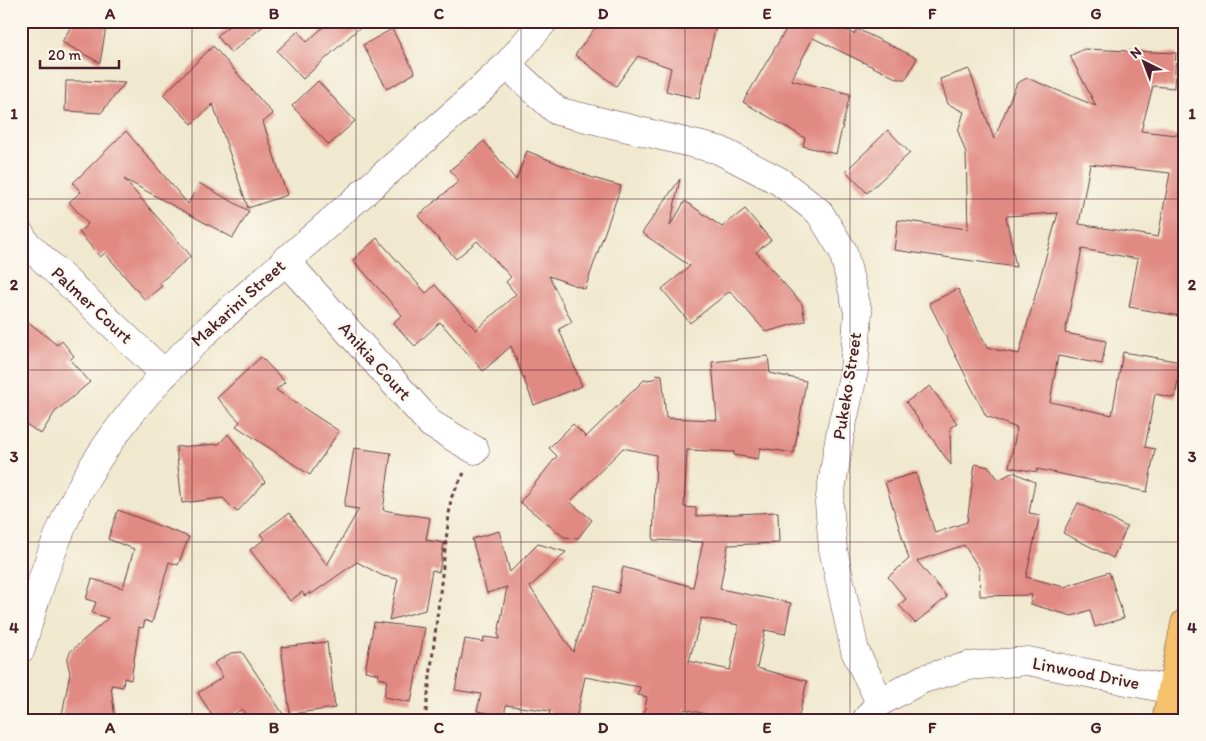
<svg xmlns="http://www.w3.org/2000/svg" width="1206" height="741" font-family="Itim,sans-serif">
<rect width="100%" height="100%" fill="#fbf7ec"/>
<filter id="ink" filterUnits="userSpaceOnUse"><feTurbulence type="fractalNoise" baseFrequency=".02" numOctaves="2"/><feDisplacementMap in="SourceGraphic" scale="10" xChannelSelector="R" yChannelSelector="G"/><feConvolveMatrix kernelMatrix="1 2 1 2 8 2 1 2 1" color-interpolation-filters="sRGB"/></filter>
<filter id="wash" filterUnits="userSpaceOnUse"><feTurbulence type="fractalNoise" baseFrequency=".0096" numOctaves="4" result="noise"/><feDisplacementMap in="SourceGraphic" scale="20" xChannelSelector="R" yChannelSelector="G"/><feGaussianBlur stdDeviation="1.12" result="paint"/><feColorMatrix in="noise" values="0 0 0 0 0 0 0 0 0 0 0 0 0 0 0 0 0 1.4 0 .05"/><feComposite in="paint" operator="in"/></filter>
<g filter="url(#wash)">
<rect width="100%" height="100%" fill="#f0e9cf"/>
<g id="blocks">
<g fill="#e18a83" fill-rule="evenodd">
<path d="M74,21H107L100,63L62,42Z"/>
<path d="M234,21H269L231,53L217,36Z"/>
<path d="M330,21H367L303,79L277,51L298,31L307,42Z"/>
<path d="M600,21H717L699,99L666,91L671,68L638,56L616,86L575,55Z"/>
<path d="M779,21H828L854,34L857,29L917,58L906,79H898L813,38L791,80L850,94L836,154L803,146L805,138L743,102L788,26Z"/>
<path d="M392,29L415,73L387,89L363,45Z"/>
<path d="M213,46L273,114L263,122L287,195L248,208L213,104L192,124L163,95Z"/>
<path d="M1084,49L1176,53L1174,88L1153,86L1141,131L1185,136V317L1129,307L1138,259L1082,249L1065,333L1106,341L1102,364L1058,356L1050,402L1112,415L1123,352L1181,362L1175,398L1155,394L1145,447L1155,449L1147,492L1037,469V472L1009,467L1017,428L986,416L929,303L958,289L987,348L1019,354L1058,213L1006,216L1016,267L894,250L898,220L968,229L966,153L958,131L964,112L948,104L940,79L969,69L994,139L1017,83L1027,78L1096,106L1070,56ZM1090,164L1170,173L1158,237L1079,224Z"/>
<path d="M66,81H86L125,83L101,113L65,111Z"/>
<path d="M318,81L355,121L329,145L292,106Z"/>
<path d="M888,130L910,153L867,193L846,171Z"/>
<path d="M126,131L188,204L199,183L249,211L233,238L124,179L191,256L159,283L162,286L145,300L105,253L100,257L79,232L88,224L69,202L81,192L73,183Z"/>
<path d="M484,141L516,180L527,151L593,178L621,186L585,289L549,276L572,322L559,329L582,386L534,405L511,346L483,371L440,322L415,346L393,323L402,315L353,260L377,238L426,293L435,285L476,330L516,294L506,282L511,277L477,241L456,259L418,216L459,181L450,170Z"/>
<path d="M680,179L670,226L685,201L722,227L745,209L771,240L756,252L802,304L805,321L766,332L730,291L690,323L662,289L690,266L642,233Z"/>
<path d="M21,316L57,345L62,341L74,356L70,360L90,382L55,412L41,434L21,421Z"/>
<path d="M768,356L770,373L806,381L794,453L760,448L758,459L734,455V452L687,450L684,507L696,508V516L778,512L779,543L728,545L720,589L791,603L785,634L765,630L757,668L807,681L798,720H731L684,709L682,720H643L647,697L638,695L640,687L585,677L576,720H548L550,711L506,705L504,716L477,711L481,694L455,690L465,639L483,642L484,637L499,639L498,634L507,587L487,593L472,539L499,531L510,572L538,544L566,552L530,587L573,652L596,586L618,593L623,567L693,587L703,542L653,540L656,455L623,448L570,502L592,520L578,538L564,537L520,502L557,456L549,448L573,424L586,437L644,380L655,379L656,374L662,375L666,418L717,420L712,362ZM701,618L739,625L730,670L689,661Z"/>
<path d="M261,357L285,382L276,390L339,431L310,475L236,426L240,422L217,398Z"/>
<path d="M930,386L957,423L950,428L951,465L906,402Z"/>
<path d="M228,434L265,482L237,512L223,498L182,503L176,447L219,444Z"/>
<path d="M354,448L391,453L383,510L430,518L426,540L444,543L439,572L432,570L425,610L389,620L398,579L383,576L357,562L310,595L311,591L305,596L302,592L290,601L250,550L265,539L260,534L289,513L327,565L359,509L344,507Z"/>
<path d="M975,464L989,467L999,480L1013,472L1035,482L1029,513L1040,515L1026,577L1064,587L1109,572L1124,618L1095,627L1090,610L1072,616L1030,604L1032,595L980,596L979,568L964,545L917,561L947,597L915,623L899,605L906,599L888,577L909,559L885,482L916,473L935,533L967,522Z"/>
<path d="M1078,503L1127,527L1113,558L1063,533Z"/>
<path d="M118,510L189,537L178,565L169,562L152,623L145,620L143,628L139,627L131,680L124,678L123,687L111,685L115,720H61L70,673L67,660L70,652L108,618L92,613L96,602L86,599L92,579L123,588L134,549L108,539Z"/>
<path d="M374,622L425,628L411,702L384,697L387,680L378,678L379,674L365,671Z"/>
<path d="M327,642L335,708L290,714L281,647Z"/>
<path d="M242,652L287,720H249L242,709L225,720H215L198,693L223,677L214,663L231,653Z"/>
</g>
</g>
</g>
<g filter="url(#ink)">
<use href="#blocks" fill-opacity="0" stroke="#633d44" stroke-width="1"/>
<g fill="none" stroke-linecap="round" stroke-linejoin="round">
<defs>
<g id="minor">
<path d="M507,65L557,111L719,150L779,181L819,212L843,251L858,312L854,371L840,435L829,503L833,549L855,651L880,702"/>
<path d="M21,235L26,243L165,374"/>
<path d="M285,260L431,424L475,450"/>
<path d="M21,649C33,605 47,561 65,520C97,445 156,379 214,324L466,103L507,65L544,21"/>
<path d="M866,720L880,702L923,679L968,666L1028,661L1172,690"/>
</g>
<path id="major" d="M1166,720L1185,623"/>
</defs>
<use href="#minor" stroke="#633d44" stroke-width="29"/>
<use href="#major" stroke="#633d44" stroke-width="29"/>
<path stroke="#633d44" stroke-width="3" stroke-dasharray="4 4" stroke-linecap="butt" d="M425,720L451,498L464,473"/>
<use href="#minor" stroke="#fff" stroke-width="28"/>
<use href="#major" stroke="#f5c16b" stroke-width="28"/>
</g>
</g>
<path fill="none" stroke="#4a1f2b" stroke-width="1" stroke-opacity="0.55" d="M192,21V720M356,21V720M521,21V720M685,21V720M850,21V720M1014,21V720M21,199H1185M21,370H1185M21,542H1185"/>
<g text-anchor="middle" dominant-baseline="central" stroke-width="4" stroke-linejoin="round" paint-order="stroke">
<g font-size="18" fill="#4a1f2b" stroke="#fbf7ec">
<text transform="translate(238 303) rotate(-42)">Makarini Street</text>
<text transform="translate(92 305) rotate(43)">Palmer Court</text>
<text transform="translate(375 361) rotate(48)">Anikia Court</text>
<text transform="translate(847 386) rotate(-81)">Pukeko Street</text>
<text transform="translate(1086 673) rotate(11)">Linwood Drive</text>
</g>
</g>
<rect width="1206" height="741" fill="none" stroke="#fbf7ec" stroke-width="55"/>
<g transform="translate(1144 62) rotate(318)" stroke="#fbf7ec" stroke-width="4" paint-order="stroke">
<path d="M0-4L9 19L0 12L-9 19Z" fill="#4a1f2b"/>
<text y="-8" font-size="14" font-weight="bold" text-anchor="middle" fill="#4a1f2b">N</text>
</g>
<path d="M40 60v8h79v-8" fill="none" stroke="#4a1f2b" stroke-width="2.5"/>
<text x="48" y="60" font-size="15" fill="#4a1f2b" stroke="#fbf7ec" stroke-width="4" paint-order="stroke">20 m</text>
<rect x="28" y="28" width="1150" height="686" fill="none" stroke="#4a1f2b" stroke-width="2"/>
<g font-size="16" text-anchor="middle" font-weight="bold" fill="#4a1f2b">
<text x="110" y="19">A</text>
<text x="274" y="19">B</text>
<text x="439" y="19">C</text>
<text x="603" y="19">D</text>
<text x="767" y="19">E</text>
<text x="932" y="19">F</text>
<text x="1096" y="19">G</text>
<text x="14" y="119">1</text>
<text x="1192" y="119">1</text>
<text x="14" y="290">2</text>
<text x="1192" y="290">2</text>
<text x="14" y="462">3</text>
<text x="1192" y="462">3</text>
<text x="14" y="633">4</text>
<text x="1192" y="633">4</text>
<text x="110" y="733">A</text>
<text x="274" y="733">B</text>
<text x="439" y="733">C</text>
<text x="603" y="733">D</text>
<text x="767" y="733">E</text>
<text x="932" y="733">F</text>
<text x="1096" y="733">G</text>
</g>
</svg>
